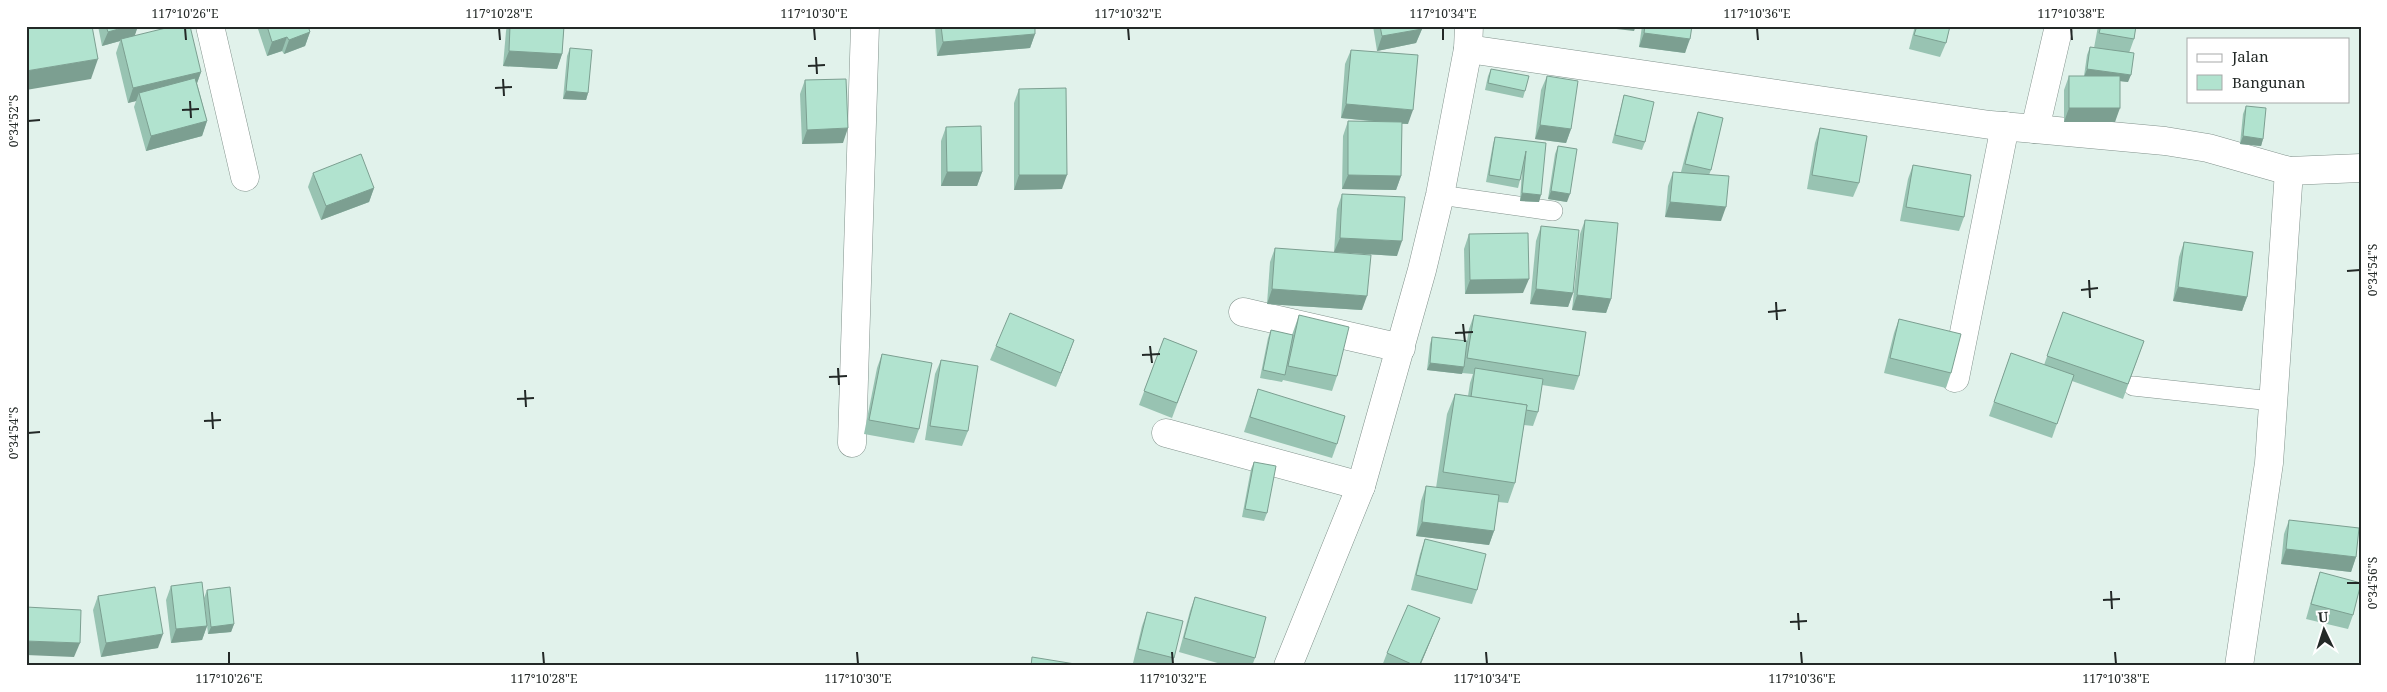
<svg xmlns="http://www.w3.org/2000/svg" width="2387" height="692" font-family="'Noto Serif',serif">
<rect width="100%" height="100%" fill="#e1f2eb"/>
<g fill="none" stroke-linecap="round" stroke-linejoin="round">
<defs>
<g id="service">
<path d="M1440,195L1553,211"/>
<path d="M2133,386L2272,401"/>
</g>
<g id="minor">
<path d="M210,26L245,177"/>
<path d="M1468,49L1990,125L2035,129L2059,26"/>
<path d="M2035,129L2165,141L2208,148L2289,171L2361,168"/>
<path d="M1243,312L1401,348"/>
<path d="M1955,378L2005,126"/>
<path d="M1166,433L1361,486"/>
<path d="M852,443L865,26"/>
<path d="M1288,666L1361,486L1422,270L1440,195L1468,49L1469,26"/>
<path d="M2239,666L2269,463L2289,171"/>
</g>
</defs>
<use href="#service" stroke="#82928c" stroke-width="20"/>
<use href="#minor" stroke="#82928c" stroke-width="29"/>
<use href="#service" stroke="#fff" stroke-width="19"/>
<use href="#minor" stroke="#fff" stroke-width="28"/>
</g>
<g fill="#98c3b2">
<path d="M98,26H138L134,36L201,72L197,83L207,121L202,136L146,151L134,107L136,101L128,103L116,53L120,41L102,46Z"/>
<path d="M257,26H308L310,32L305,46L284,54L282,51L267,56Z"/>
<path d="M507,26H564L562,54L557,69L503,66L506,31Z"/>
<path d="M935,26H1035V34L1030,48L937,56Z"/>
<path d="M1373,26H1421L1422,29L1416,43L1377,51Z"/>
<path d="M1642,26H1692L1685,53L1639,47Z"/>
<path d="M1915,26H1950L1946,43L1940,57L1909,49Z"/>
<path d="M2098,26H2136L2134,39L2129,53L2128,82L2120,81L2115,122H2064V90L2069,76H2084L2087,55L2090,47L2094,48Z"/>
<path d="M570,48L588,93L586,100L563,99L567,56Z"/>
<path d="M1351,50L1408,124H1402L1401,176L1396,190L1342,189L1343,136L1348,121L1379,122L1341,118L1345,64Z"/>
<path d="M1491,69L1525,91L1523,98L1485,90L1488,76Z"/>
<path d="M1547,76L1571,129L1566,143L1535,139L1541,90Z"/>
<path d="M805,80L843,143L802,144L800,94Z"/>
<path d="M1019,89L1062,189L1014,190V103Z"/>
<path d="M1624,95L1645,142L1642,150L1612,143Z"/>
<path d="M2246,106L2263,139L2261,146L2240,144L2243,114Z"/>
<path d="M1698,112L1711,170L1709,175L1721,221L1665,217L1668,186L1673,172H1681L1693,126Z"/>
<path d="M946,127L982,172L977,186H941V141Z"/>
<path d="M1820,128L1859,183L1853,197L1807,189L1815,143Z"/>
<path d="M1495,137L1546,143L1539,202L1520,201L1522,170L1520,180L1518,188L1486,182L1493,144Z"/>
<path d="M1558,146L1567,202L1548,199L1555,154Z"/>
<path d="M1913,165L1964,217L1959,231L1900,221L1908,179Z"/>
<path d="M313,173L374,188L369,202L321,220L308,187Z"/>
<path d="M1342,194L1397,256L1334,252L1337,209Z"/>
<path d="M1585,220L1611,299L1606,313L1572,310L1580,234Z"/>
<path d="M1541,226L1573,293L1568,307L1530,304L1536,241Z"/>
<path d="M1469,234L1523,293L1465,294L1464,249Z"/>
<path d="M2184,242L2247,297L2242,311L2173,301L2179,257Z"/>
<path d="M1275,248L1362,310L1267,304L1270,262Z"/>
<path d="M2063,312L2144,341L2123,399L2072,381L2052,438L1989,416L2011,353L2044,365Z"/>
<path d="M1299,315L1337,376L1332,391L1283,380L1282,382L1260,378L1268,338L1271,330L1292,335Z"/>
<path d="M1474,315L1579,376L1574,390L1542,385L1538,412L1533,426L1524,425L1515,483L1508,503L1498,502L1494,531L1489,545L1416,536L1421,501L1426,486L1436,488L1447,414L1455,394L1468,396L1470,383L1473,374L1462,373V374L1427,370L1430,344L1432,337L1467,341L1469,329Z"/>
<path d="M1899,319L1951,373L1946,388L1884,373L1894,333Z"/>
<path d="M1164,338L1197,351L1172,418L1139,405Z"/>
<path d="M1074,340L1056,387L990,360L996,346Z"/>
<path d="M882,354L919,429L914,443L864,434L877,368Z"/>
<path d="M941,360L968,431L962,446L925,440L935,374Z"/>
<path d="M1258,389L1337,444L1332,458L1244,432Z"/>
<path d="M1254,462L1267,513L1264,521L1242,517L1251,469Z"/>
<path d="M2289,520L2356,557L2351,572L2281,564L2284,534Z"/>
<path d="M1425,539L1477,590L1472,604L1411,590L1420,554Z"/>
<path d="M2320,572L2353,615L2348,629L2306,619L2315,587Z"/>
<path d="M171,586L207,626L202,640L171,643L166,600Z"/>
<path d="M207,590L234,624L231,632L208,634L204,598Z"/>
<path d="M98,596L158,648L101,657L93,610Z"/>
<path d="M1195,597L1255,658L1252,666H1228L1179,652L1190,611Z"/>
<path d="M1147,612L1174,658L1171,666H1143L1133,663L1142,626Z"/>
<path d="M1434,632L1420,666H1382L1387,653Z"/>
</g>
<g fill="#7c9f91">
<path d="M129,26H138L134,38L121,39L120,41L102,46L108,32Z"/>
<path d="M1590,26H1636L1634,31Z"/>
<path d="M1422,29L1416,43L1377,51L1382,36Z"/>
<path d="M310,32L305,46L284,54L289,40Z"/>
<path d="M1644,33L1690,39L1685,53L1639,47Z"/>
<path d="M1035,34L1030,48L937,56L943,42Z"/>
<path d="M287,37L282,51L267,56L272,42Z"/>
<path d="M509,51L562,54L557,69L503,66Z"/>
<path d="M98,59L91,79L26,90V71Z"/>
<path d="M2087,69L2131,75L2128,82L2084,77Z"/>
<path d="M201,72L196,86L139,93L136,101L128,103L133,88Z"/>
<path d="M566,91L588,93L586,100L563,99Z"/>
<path d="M1346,104L1413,110L1408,124L1341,118Z"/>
<path d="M2069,108H2120L2115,122H2064Z"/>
<path d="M207,121L202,136L146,151L151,136Z"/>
<path d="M1540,125L1571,129L1566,143L1535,139Z"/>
<path d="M848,128L843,143L802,144L807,130Z"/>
<path d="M2243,136L2263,139L2261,146L2240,144Z"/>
<path d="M947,172H982L977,186H941Z"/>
<path d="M1019,175H1067L1062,189L1014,190Z"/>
<path d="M1348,175L1401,176L1396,190L1342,189Z"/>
<path d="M374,188L369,202L321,220L326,206Z"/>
<path d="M1551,191L1570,194L1567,202L1548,199Z"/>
<path d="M1522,193L1541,195L1539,202L1520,201Z"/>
<path d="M1670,202L1726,207L1721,221L1665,217Z"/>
<path d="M1340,238L1402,241L1397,256L1334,252Z"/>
<path d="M1529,279L1523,293L1465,294L1470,280Z"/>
<path d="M2178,287L2247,297L2242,311L2173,301Z"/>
<path d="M1272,289L1367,296L1362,310L1267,304Z"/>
<path d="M1536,289L1573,293L1568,307L1530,304Z"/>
<path d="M1577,295L1611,299L1606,313L1572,310Z"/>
<path d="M1074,340L1069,354L1056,387L1061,373Z"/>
<path d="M1430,363L1464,367L1462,374L1427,370Z"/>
<path d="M1422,522L1494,531L1489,545L1416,536Z"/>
<path d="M2286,549L2356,557L2351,572L2281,564Z"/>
<path d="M1440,618L1420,666H1419Z"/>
<path d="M234,624L231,632L208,634L211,627Z"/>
<path d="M207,626L202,640L171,643L176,629Z"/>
<path d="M163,634L158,648L101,657L106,643Z"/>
<path d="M26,641L80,643L74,657L26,655Z"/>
</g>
<g fill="#b1e3cf" stroke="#7c9f91">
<path d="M26,26H92L98,59L26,71Z"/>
<path d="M106,26H129L108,32Z"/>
<path d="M174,26H190L201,72L133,88L121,39Z"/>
<path d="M267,26H308L310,32L289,40L287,37L272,42Z"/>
<path d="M510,26H564L562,54L509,51Z"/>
<path d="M941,26H1035V34L943,42Z"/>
<path d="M1380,26H1421L1422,29L1382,36Z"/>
<path d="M1645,26H1692L1690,39L1644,33Z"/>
<path d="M1917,26H1950L1946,43L1914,35Z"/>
<path d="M2101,26H2136L2134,39L2099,33Z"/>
<path d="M2090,47L2134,53L2131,75L2087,69Z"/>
<path d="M570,48L592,50L588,93L566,91Z"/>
<path d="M1351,50L1418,55L1413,110L1346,104Z"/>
<path d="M1491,69L1529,76L1525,91L1488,83Z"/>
<path d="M1547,76L1578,81L1571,129L1540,125Z"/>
<rect x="2069" y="76" width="51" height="32"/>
<path d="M195,78L207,121L151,136L139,93Z"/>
<path d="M846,79L848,128L807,130L805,80Z"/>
<path d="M1066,88L1067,175H1019V89Z"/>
<path d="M1624,95L1654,102L1645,142L1615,135Z"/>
<path d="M2246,106L2266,108L2263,139L2243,136Z"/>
<path d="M1698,112L1723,118L1711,170L1685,164Z"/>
<path d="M1348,121L1402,122L1401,176L1348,175Z"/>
<path d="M981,126L982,172H947L946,127Z"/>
<path d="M1820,128L1867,136L1859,183L1812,175Z"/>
<path d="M1495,137L1546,143L1541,195L1522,193L1526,151L1520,180L1489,175Z"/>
<path d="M1558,146L1577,149L1570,194L1551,191Z"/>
<path d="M361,154L374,188L326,206L313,173Z"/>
<path d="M1913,165L1971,175L1964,217L1906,207Z"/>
<path d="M1673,172L1729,176L1726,207L1670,202Z"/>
<path d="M1342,194L1405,197L1402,241L1340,238Z"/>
<path d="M1585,220L1618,223L1611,299L1577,295Z"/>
<path d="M1541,226L1579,230L1573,293L1536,289Z"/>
<path d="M1528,233L1529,279L1470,280L1469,234Z"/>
<path d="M2184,242L2253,252L2247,297L2178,287Z"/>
<path d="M1275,248L1371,255L1367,296L1272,289Z"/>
<path d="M2063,312L2144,341L2128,384L2047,356Z"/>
<path d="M1010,313L1074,340L1061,373L996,346Z"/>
<path d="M1299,315L1349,327L1337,376L1288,366Z"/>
<path d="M1474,315L1586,332L1579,376L1467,358Z"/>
<path d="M1899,319L1961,334L1951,373L1890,358Z"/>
<path d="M1271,330L1293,335L1285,375L1263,370Z"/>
<path d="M1432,337L1467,341L1464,367L1430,363Z"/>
<path d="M1164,338L1197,351L1177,403L1144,391Z"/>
<path d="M2011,353L2074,375L2057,424L1994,402Z"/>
<path d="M882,354L932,363L919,429L869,420Z"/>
<path d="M941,360L978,366L968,431L930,426Z"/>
<path d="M1475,368L1543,379L1538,412L1526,410L1527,405L1471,397Z"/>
<path d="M1258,389L1345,416L1337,444L1250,417Z"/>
<path d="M1455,394L1527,405L1515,483L1443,472Z"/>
<path d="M1254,462L1276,466L1267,513L1245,509Z"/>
<path d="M1426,486L1499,495L1494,531L1422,522Z"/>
<path d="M2289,520L2359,528L2356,557L2286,549Z"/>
<path d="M1425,539L1486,554L1477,590L1416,575Z"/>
<path d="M2320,572L2361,583L2353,615L2311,604Z"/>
<path d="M202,582L207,626L176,629L171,586Z"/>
<path d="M155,587L163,634L106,643L98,596Z"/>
<path d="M230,587L234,624L211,627L207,590Z"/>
<path d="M1195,597L1266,617L1255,658L1184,638Z"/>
<path d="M1408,605L1440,618L1419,666H1416L1387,653Z"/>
<path d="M26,607L81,610L80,643L26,641Z"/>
<path d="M1147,612L1183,621L1174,658L1138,649Z"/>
<path d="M1032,657L1075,664V666H1031Z"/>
</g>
<path fill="none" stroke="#232927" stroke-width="2" d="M185,28L186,40M499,28L500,40M814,28L815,40M1128,28L1129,40M1443,28V40M1757,28L1758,40M2071,28L2072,40M816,57L817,74M808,66L825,65M503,79L504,96M495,88L512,87M190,101L191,118M182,110L199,109M28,121L40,120M2347,271L2360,270M2089,280L2090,298M2081,290L2098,288M1776,302L1777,320M1768,312L1786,310M1463,324L1465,342M1455,333L1473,332M1150,346L1152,363M1142,355L1160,354M838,368L839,385M829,377L847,376M525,390L526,407M517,399L534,398M212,412L213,429M204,421L221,420M28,433L40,432M2347,583H2360M2111,591L2112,609M2103,600L2120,599M1798,613L1799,630M1790,622L1807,621M229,652V664M543,652L544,664M857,652L858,664M1172,652L1173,664M1486,652L1487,664M1801,652L1802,664M2115,652L2116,664"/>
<rect width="2387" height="692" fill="none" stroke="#ffffff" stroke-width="55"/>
<rect x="2187" y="38" width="162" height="65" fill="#ffffff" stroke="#a7a9a9"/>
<rect x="2197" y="54" width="25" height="8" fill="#ffffff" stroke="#a7a9a9"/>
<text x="2232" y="62" font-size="15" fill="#232927">Jalan</text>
<rect x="2197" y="75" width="25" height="15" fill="#b1e3cf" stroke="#a7a9a9"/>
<text x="2232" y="88" font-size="15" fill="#232927">Bangunan</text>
<g transform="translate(2324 630) rotate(356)" stroke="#ffffff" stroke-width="4" paint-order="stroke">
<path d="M0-4L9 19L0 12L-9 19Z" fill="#232927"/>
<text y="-8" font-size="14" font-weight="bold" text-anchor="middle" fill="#232927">U</text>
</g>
<rect x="28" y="28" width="2332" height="636" fill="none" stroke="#232927" stroke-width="2"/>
<g font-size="12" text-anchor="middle" fill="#232927">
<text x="185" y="18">117°10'26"E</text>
<text x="499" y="18">117°10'28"E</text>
<text x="814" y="18">117°10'30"E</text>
<text x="1128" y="18">117°10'32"E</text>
<text x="1443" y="18">117°10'34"E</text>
<text x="1757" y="18">117°10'36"E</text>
<text x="2071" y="18">117°10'38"E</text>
<text transform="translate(14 121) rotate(-90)" y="4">0°34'52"S</text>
<text transform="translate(2373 270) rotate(-90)" y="4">0°34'54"S</text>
<text transform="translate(14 433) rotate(-90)" y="4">0°34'54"S</text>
<text transform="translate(2373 583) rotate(-90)" y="4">0°34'56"S</text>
<text x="229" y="683">117°10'26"E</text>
<text x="544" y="683">117°10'28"E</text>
<text x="858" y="683">117°10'30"E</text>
<text x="1173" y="683">117°10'32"E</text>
<text x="1487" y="683">117°10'34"E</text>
<text x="1802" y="683">117°10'36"E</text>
<text x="2116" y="683">117°10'38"E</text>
</g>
</svg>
